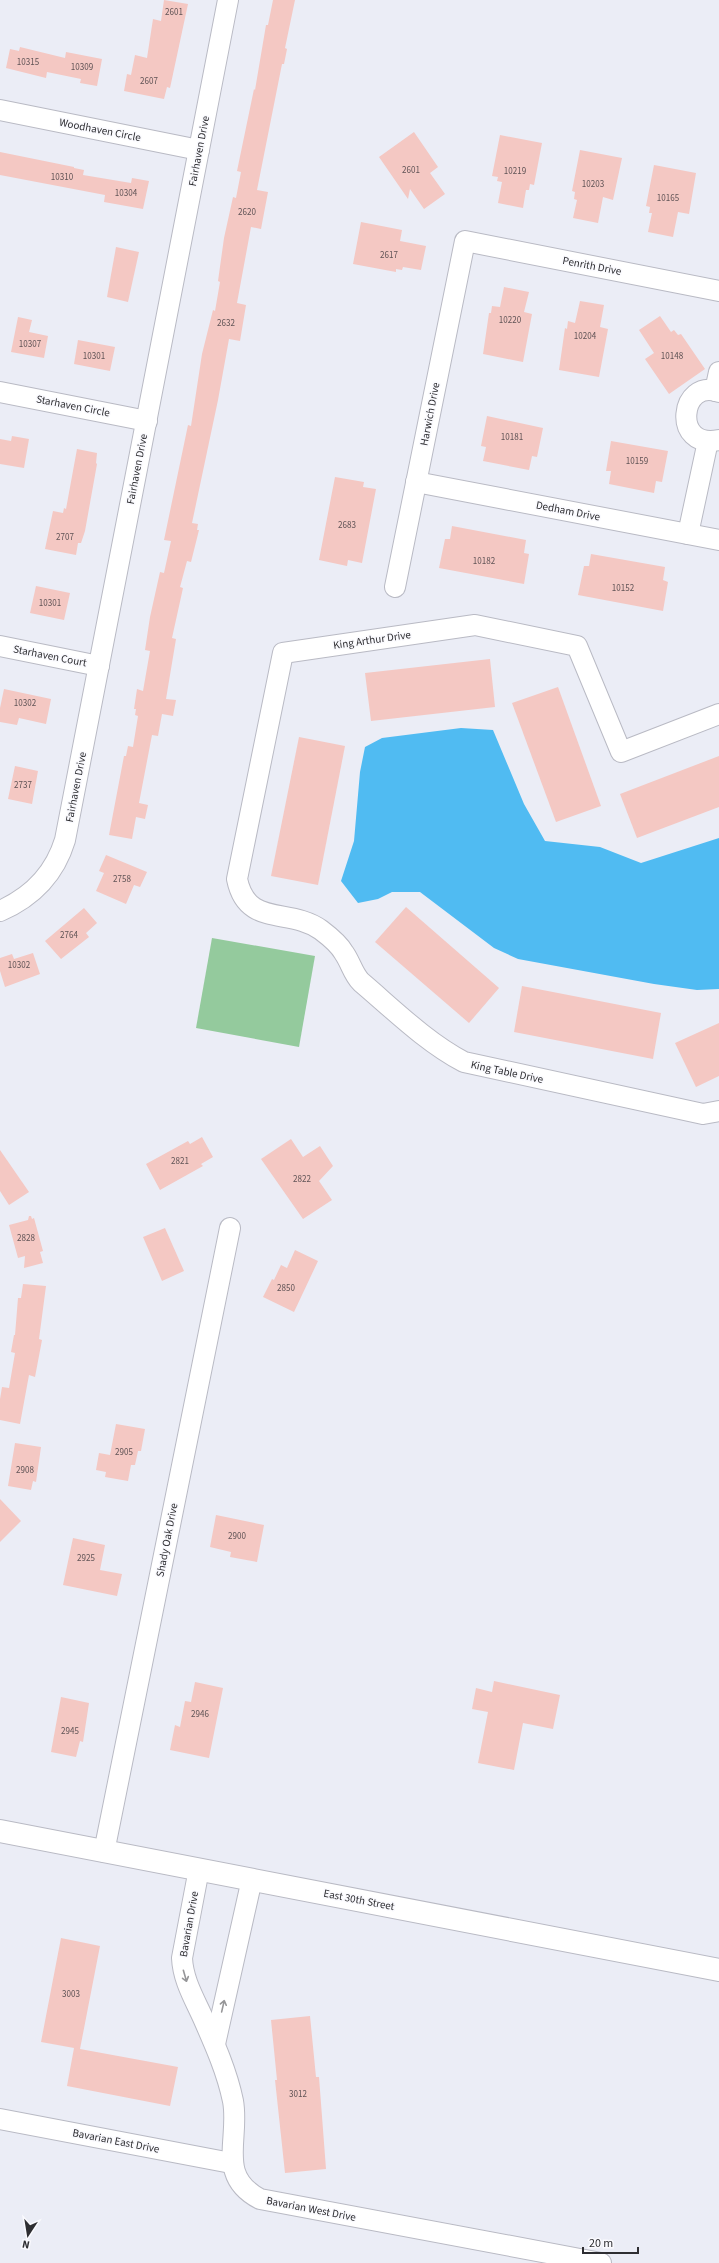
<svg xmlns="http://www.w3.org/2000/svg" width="719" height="2263" font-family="'Source Sans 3',sans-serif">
<rect width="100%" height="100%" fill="#ebedf6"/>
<path fill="#94ca9d" d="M212,938L315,956L299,1047L196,1028Z"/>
<path fill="#50bbf2" d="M461,728L493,730L524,804L545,841L600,847L641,863L719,838V989L697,990L654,984L518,959L494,948L420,892H392L378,899L358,903L341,881L354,841L360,772L365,747L382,738Z"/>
<g fill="#f4c8c3">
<path d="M164,0L188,4L170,88L167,87L164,99L124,91L127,74L131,75L135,55L147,58L153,19L161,21Z"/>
<path d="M273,0H295L285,48L287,49L284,64H282L257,190L268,192L261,229L251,227L237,303L246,305L240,341L229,339L218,400L192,523L198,524L197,530H199L191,562L187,561L180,587L183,588L172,638L176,639L166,699L176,700L173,716L162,714L158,736L152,735L139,803L148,805L145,819L136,817L132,839L109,835L124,756H126L128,746L133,747L138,716L135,715L136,709H134L137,689L143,691L150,651L145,650L150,617L160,572L164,573L171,541L164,540L188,425L191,426L202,354L213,310L215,311L220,282L218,281L224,238L233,197L236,198L241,172L237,171L254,89L255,90L266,25H268Z"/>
<path d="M20,47L65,58L66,52L102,59L97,86L80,83L81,79L47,72L46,78L6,68L10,49L19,51Z"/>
<path d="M414,132L438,167L430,173L445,194L424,209L410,189L408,199L379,157Z"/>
<path d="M500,135L542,143L534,185L530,184L529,190H526L523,208L498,203L502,182L497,181L498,177L492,176Z"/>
<path d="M580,150L622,158L613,200L603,197L598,223L573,218L577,200L574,199L575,192L572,191Z"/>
<path d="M0,152L74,167V168L84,170L83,175L131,183L132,178L149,181L143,209L104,202L105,195L0,175Z"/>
<path d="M654,165L696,173L689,214L678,212L673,237L648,232L652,213H649L650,207L646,206Z"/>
<path d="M361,222L402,230L400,241L426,246L421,270L403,267L402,270L396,269V272L353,264Z"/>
<path d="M116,247L139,252L128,302L107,297Z"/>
<path d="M504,287L529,292L524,312L532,314L523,362L483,354L489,313H491L492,306L500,307Z"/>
<path d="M580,301L604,305L600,327L608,329L599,377L559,370L565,328L567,329L568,321L575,323Z"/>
<path d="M660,316L671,332L674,330L678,335L681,334L705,369L669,394L645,359L654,353L639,330Z"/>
<path d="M18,317L32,320L29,332L48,336L44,358L11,352Z"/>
<path d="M78,340L115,347L110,371L74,364Z"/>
<path d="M487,416L543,428L537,457L532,456L529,470L483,461L486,447L481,446Z"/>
<path d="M12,436L29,439L24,468L0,464V439L11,441Z"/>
<path d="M611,441L668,451L662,482L656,481L654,493L609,484L611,471H606Z"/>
<path d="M77,449L97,453L96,463L97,464L85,531L81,543H78L76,555L45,549L53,511L63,513L64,508L66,509Z"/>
<path d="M335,477L364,482L363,487L376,489L362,563L348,560L347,566L319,560Z"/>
<path d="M452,526L526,540L524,553L529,554L524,584L439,568L445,539H450Z"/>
<path d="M591,554L665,567L663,580L668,582L663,611L578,595L584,566H589Z"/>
<path d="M36,586L70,593L64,620L30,613Z"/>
<path d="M490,659L495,707L371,721L365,673Z"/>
<path d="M558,687L601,806L556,822L512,703Z"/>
<path d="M4,689L51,699L46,724L19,718L17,725L0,722V708Z"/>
<path d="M299,737L345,746L318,885L271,876Z"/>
<path d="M719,756V807L637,838L620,794Z"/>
<path d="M15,766L38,771L32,804L8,799Z"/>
<path d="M106,855L147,872L140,887L134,885L126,904L96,891L104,873L99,871Z"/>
<path d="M406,907L499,988L469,1023L375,942Z"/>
<path d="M84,908L97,923L86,933L89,937L61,959L45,941Z"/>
<path d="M33,953L40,974L5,987L0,971V958L12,954L14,959Z"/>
<path d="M522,986L661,1013L653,1059L514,1032Z"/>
<path d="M719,1023V1076L696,1087L675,1043Z"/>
<path d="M202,1137L213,1157L201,1164L203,1166L160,1190L146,1164L188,1141L190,1144Z"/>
<path d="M291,1139L303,1157L320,1146L333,1166L319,1181L332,1200L303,1219L261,1159Z"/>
<path d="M0,1150L29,1192L9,1205L0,1191Z"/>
<path d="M29,1216H31L32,1219L34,1218L43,1251L40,1252L43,1263L24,1268L25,1256L18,1258L9,1225L28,1220Z"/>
<path d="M165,1228L184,1271L162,1281L143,1237Z"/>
<path d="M295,1250L318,1261L294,1312L263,1297L272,1279L274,1280L281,1265L287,1268Z"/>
<path d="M23,1284L46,1286L39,1339L42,1340L35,1377L29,1375L20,1424L0,1420V1399L2,1387L9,1388L15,1353L11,1352L14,1335H15L18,1298H21Z"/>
<path d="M116,1424L145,1429L141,1451H138L135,1465H131L128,1481L105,1477L106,1472L96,1470L99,1453L110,1455Z"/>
<path d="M15,1443L41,1447L36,1482L33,1481L31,1490L8,1486Z"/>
<path d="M0,1499L21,1521L0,1542Z"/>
<path d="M216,1515L264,1525L257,1562L230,1557L231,1552L210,1547Z"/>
<path d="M73,1538L105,1545L100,1570L122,1574L117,1596L63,1585Z"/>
<path d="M494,1681L560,1695L553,1729L523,1723L514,1770L478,1763L488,1712L472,1709L476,1688L492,1692Z"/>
<path d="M195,1682L223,1688L209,1758L170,1750L175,1725L180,1727L185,1701L191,1702Z"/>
<path d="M61,1697L89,1703L83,1742L80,1741L76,1757L51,1752Z"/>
<path d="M61,1938L100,1946L80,2049L178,2067L170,2106L67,2086L74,2048L41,2042Z"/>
<path d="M310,2016L316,2077H319L326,2169L285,2173L275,2080H277L271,2020Z"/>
</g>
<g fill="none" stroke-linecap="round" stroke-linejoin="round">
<defs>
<g id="minor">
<path d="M0,110L199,150"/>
<path d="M715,391L719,372"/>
<path d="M0,392L147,421"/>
<path d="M719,392C680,377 671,450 719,440"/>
<path d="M416,482L719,540"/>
<path d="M688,534L708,441"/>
<path d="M395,587L465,241L719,291"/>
<path d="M0,646L99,666"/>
<path d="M719,714L621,752L577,646L475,625L283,653L237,879C247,928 289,907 321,930C329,936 339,944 344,953C351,963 353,974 361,982C394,1010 426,1042 464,1062L703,1114L719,1111"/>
<path d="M0,911C32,897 55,873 65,840L228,0"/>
<path d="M104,1852L230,1228"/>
<path d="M199,1869L182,1958C183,1980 194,1998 203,2018C215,2045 227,2072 233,2101C240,2139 216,2176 260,2199L601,2263"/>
<path d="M215,2044L252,1879"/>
<path d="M0,2119L231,2163"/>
</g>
<path id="secondary" d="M0,1831L719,1970"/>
</defs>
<use href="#minor" stroke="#b9bac4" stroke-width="22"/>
<use href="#secondary" stroke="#b9bac4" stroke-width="24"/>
<use href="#minor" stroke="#fff" stroke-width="20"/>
<use href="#secondary" stroke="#fff" stroke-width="22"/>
</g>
<defs><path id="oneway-shaft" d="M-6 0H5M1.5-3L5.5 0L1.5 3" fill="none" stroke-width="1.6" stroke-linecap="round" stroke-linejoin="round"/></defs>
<g stroke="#969698">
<use href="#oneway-shaft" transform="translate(185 1976) rotate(74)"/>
<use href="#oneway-shaft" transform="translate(223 2006) rotate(-77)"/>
</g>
<g text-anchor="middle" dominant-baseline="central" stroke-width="3" stroke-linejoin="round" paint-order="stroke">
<g font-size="9" fill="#605456">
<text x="174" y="12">2601</text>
<text x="28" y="62">10315</text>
<text x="82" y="67">10309</text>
<text x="149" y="81">2607</text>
<text x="411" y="170">2601</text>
<text x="515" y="171">10219</text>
<text x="62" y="177">10310</text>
<text x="593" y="184">10203</text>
<text x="126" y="193">10304</text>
<text x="668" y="198">10165</text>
<text x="247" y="212">2620</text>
<text x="389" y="255">2617</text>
<text x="510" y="320">10220</text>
<text x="226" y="323">2632</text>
<text x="585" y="336">10204</text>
<text x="30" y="344">10307</text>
<text x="94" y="356">10301</text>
<text x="672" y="356">10148</text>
<text x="512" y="437">10181</text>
<text x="637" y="461">10159</text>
<text x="347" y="525">2683</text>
<text x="65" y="537">2707</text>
<text x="484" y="561">10182</text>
<text x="623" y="588">10152</text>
<text x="50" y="603">10301</text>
<text x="25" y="703">10302</text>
<text x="23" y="785">2737</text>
<text x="122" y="879">2758</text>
<text x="69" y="935">2764</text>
<text x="19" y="965">10302</text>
<text x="180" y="1161">2821</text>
<text x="302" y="1179">2822</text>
<text x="26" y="1238">2828</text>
<text x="286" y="1288">2850</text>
<text x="124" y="1452">2905</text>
<text x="25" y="1470">2908</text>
<text x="237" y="1536">2900</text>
<text x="86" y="1558">2925</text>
<text x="200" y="1714">2946</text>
<text x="70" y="1731">2945</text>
<text x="71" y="1994">3003</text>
<text x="298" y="2094">3012</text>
</g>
<g font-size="11" fill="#2e2e32" stroke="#fafafe">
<text transform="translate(100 130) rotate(11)">Woodhaven Circle</text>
<text transform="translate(199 151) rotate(-79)">Fairhaven Drive</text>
<text transform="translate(592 266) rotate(11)">Penrith Drive</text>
<text transform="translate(73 406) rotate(11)">Starhaven Circle</text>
<text transform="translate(430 414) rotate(-79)">Harwich Drive</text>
<text transform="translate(137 469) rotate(-79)">Fairhaven Drive</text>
<text transform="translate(568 511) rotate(11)">Dedham Drive</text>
<text transform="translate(372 640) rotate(-8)">King Arthur Drive</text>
<text transform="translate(50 656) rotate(11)">Starhaven Court</text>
<text transform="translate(76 787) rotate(-79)">Fairhaven Drive</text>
<text transform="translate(507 1072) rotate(12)">King Table Drive</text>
<text transform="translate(167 1540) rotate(-79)">Shady Oak Drive</text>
<text transform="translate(359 1900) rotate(11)">East 30th Street</text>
<text transform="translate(189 1924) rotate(-80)">Bavarian Drive</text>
<text transform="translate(116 2141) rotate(11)">Bavarian East Drive</text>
<text transform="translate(311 2209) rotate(11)">Bavarian West Drive</text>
</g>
</g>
<g transform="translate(28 2235) rotate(192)" stroke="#fafafe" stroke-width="3" paint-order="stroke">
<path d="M0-3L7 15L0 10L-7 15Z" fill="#2e2e32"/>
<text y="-6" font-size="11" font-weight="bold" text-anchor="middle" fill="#2e2e32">N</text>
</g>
<path d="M583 2247v6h55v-6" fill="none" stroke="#2e2e32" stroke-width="2"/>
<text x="589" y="2247" font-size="12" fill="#2e2e32" stroke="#fafafe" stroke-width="3" paint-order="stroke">20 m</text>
</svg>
